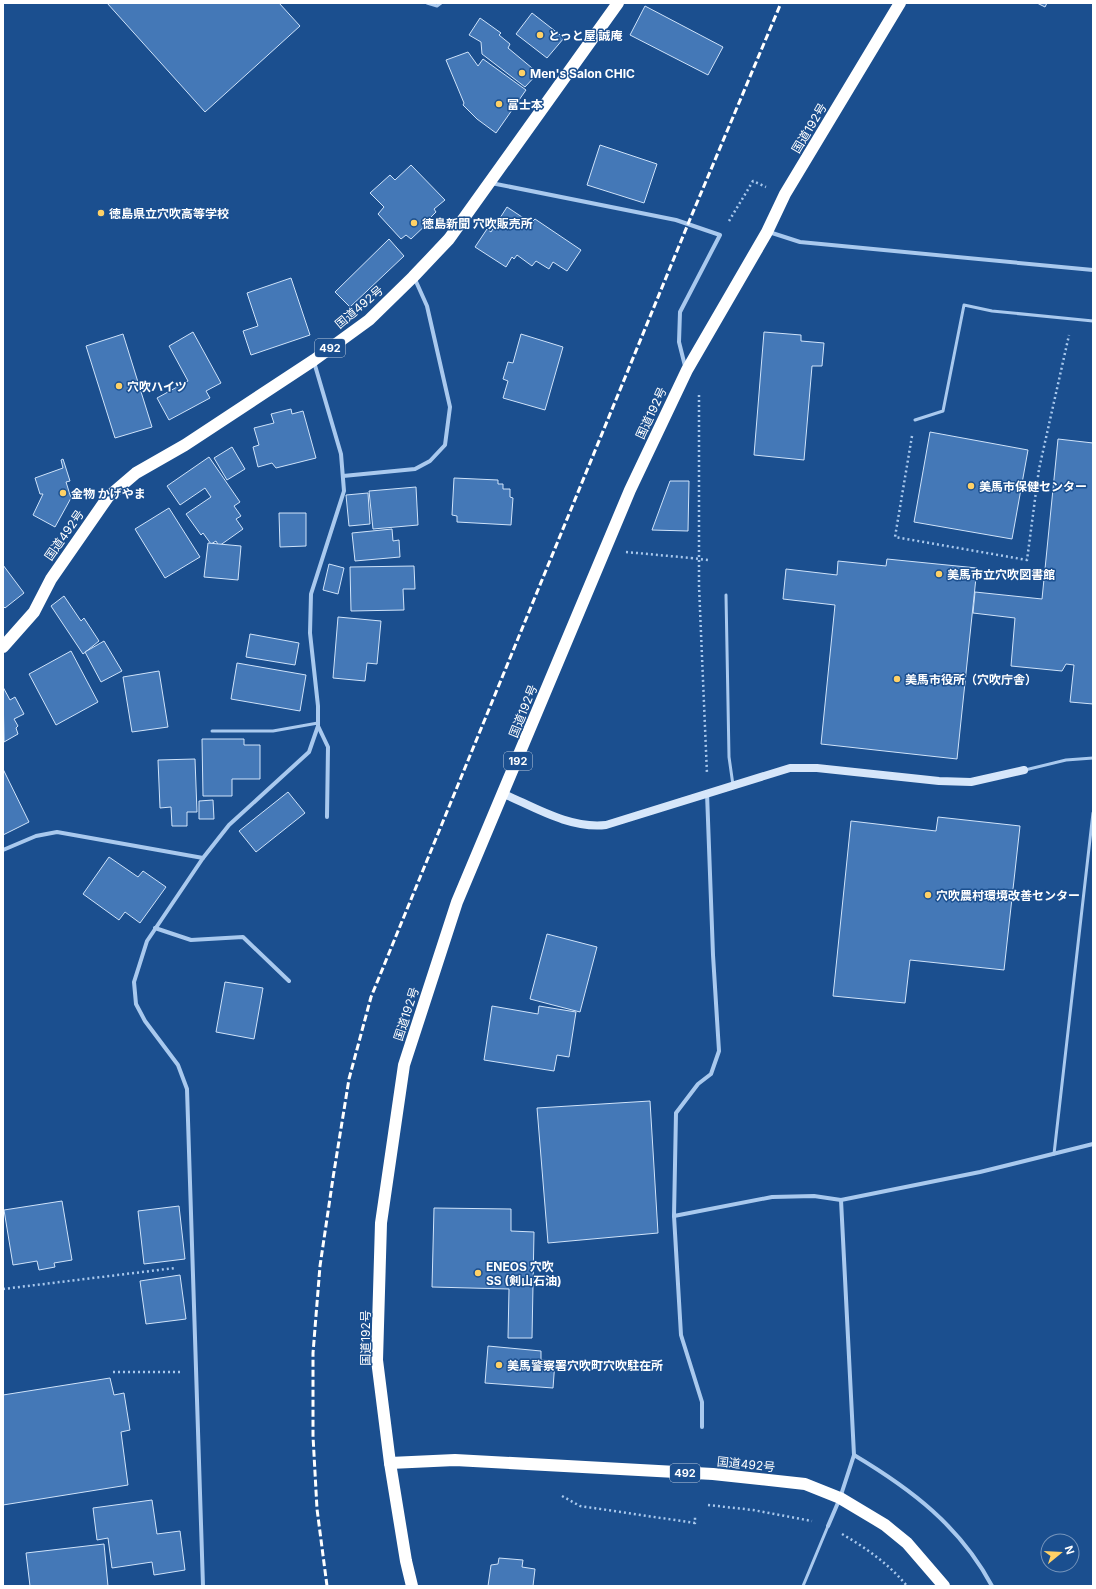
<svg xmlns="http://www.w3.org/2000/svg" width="1096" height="1589" font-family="Inter,'Noto Sans JP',sans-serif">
<rect width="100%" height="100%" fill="#1b4f8f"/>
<g fill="#4478b7" stroke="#cfe3fa">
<path d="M107,3H279L300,26L205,112Z"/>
<path d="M1037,3H1047L1045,7Z"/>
<path d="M645,6L723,47L708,75L630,35Z"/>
<path d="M532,13L564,38L547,58L516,34Z"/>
<path d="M480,18L501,33L499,35L510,44L508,48L538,73L525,87L482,54L481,42L469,35Z"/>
<path d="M468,52L478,66L483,59L526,90L496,133L477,119L463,105L464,103L446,60Z"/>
<path d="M600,145L657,164L644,203L587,185Z"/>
<path d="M411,165L445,200L434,209L436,212L429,219L431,220L411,239L406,235L401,239L378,214L384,207L370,193L390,175L395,180Z"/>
<path d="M507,207L531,223L535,219L581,250L567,271L553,262L549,269L536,261L532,266L517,255L514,259L512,257L506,267L475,247L487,229L491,232Z"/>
<path d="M389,239L404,256L350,307L335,292Z"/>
<path d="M291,278L310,335L251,355L243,331L258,326L247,293Z"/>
<path d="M193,332L221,383L206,391L210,398L169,420L157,398L188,381L169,346Z"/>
<path d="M764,332L801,335V341L824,343L822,366H812L804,460L754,455Z"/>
<path d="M123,334L152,427L115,438L86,346Z"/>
<path d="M521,334L563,347L545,410L503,398L508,381L503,379L508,362L513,363Z"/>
<path d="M291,409L292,414L303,411L316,458L276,468L272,463L258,467L253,447L259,445L254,428L274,423L271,414Z"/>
<path d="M930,432L1028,450L1012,539L914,522Z"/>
<path d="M1058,439L1093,443V704L1070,702L1074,665L1066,664L1062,671L1011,666L1015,618L973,613L975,592L1042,599Z"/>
<path d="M232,447L245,469L227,480L214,458Z"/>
<path d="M209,457L240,502L234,506L241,516L236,519L243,529L219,546L216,541L211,544L203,533L201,535L186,514L211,497L205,488L180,505L167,486Z"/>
<path d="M63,459L70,481L66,482L71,498L55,527L33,515L43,494H40L35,478L63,468L61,460Z"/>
<path d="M454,478L498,480V484H503V489H510V497L513,498L511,525L457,522V516L452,515Z"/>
<path d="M670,481H689L688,531L652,530Z"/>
<path d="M416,487L418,525L373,529L369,491Z"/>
<path d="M368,493L370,524L349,526L346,495Z"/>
<path d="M169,508L200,557L165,578L135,529Z"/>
<path d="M279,513H306V546L280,547Z"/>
<path d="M392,529L393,541L399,540L400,557L355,561L352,533Z"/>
<path d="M208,543L241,546L238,580L204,577Z"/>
<path d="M887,559L977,568L957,759L821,744L835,605L783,599L786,569L837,575L838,561L886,566Z"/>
<path d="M329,564L344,568L338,594L323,590Z"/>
<path d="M3,565L24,593L5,608L3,606Z"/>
<path d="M414,566L415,589H403L404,610L351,611L350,567Z"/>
<path d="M64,596L81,621L84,618L99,641L83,654L51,606Z"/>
<path d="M338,617L381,621L377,664L367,663L365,681L333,678Z"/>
<path d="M250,634L299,643L295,665L246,657Z"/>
<path d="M104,641L122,671L101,682L85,652Z"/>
<path d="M71,651L98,702L56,725L29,674Z"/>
<path d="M237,663L306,675L300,711L231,699Z"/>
<path d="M159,671L168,727L132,732L123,677Z"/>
<path d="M3,687L10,700L15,697L24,714L14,719L18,726L16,728L18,734L4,742Z"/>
<path d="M202,739H244V745H260V779H232V796H203Z"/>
<path d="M195,759L197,812H187V826H172L171,807L160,808L158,760Z"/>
<path d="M3,769L29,822L3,835Z"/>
<path d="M288,792L305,813L256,852L239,831Z"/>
<path d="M213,800L214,819H199V801Z"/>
<path d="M938,817L1020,826L1004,970L910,960L905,1003L833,996L851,821L936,831Z"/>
<path d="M109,857L138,877L143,871L166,887L140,923L125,912L119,920L83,894Z"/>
<path d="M547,934L597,947L580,1012L530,999Z"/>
<path d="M225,982L263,988L254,1039L216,1032Z"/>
<path d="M492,1006L538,1014L539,1006L576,1012L569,1057L557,1055L554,1071L484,1060Z"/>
<path d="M650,1101L658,1233L548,1243L537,1108Z"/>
<path d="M62,1201L72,1260L54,1263L55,1267L39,1270L37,1261L13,1265L4,1210Z"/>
<path d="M179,1206L185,1259L144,1264L138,1211Z"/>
<path d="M434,1208L511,1209V1231L534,1232L532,1338H508L509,1289L432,1287Z"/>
<path d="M180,1275L186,1319L146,1324L140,1281Z"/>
<path d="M488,1346L541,1351V1360L555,1361L553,1388L485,1383Z"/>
<path d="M110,1378L114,1395L124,1393L130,1430L121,1432L128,1485L3,1505V1395Z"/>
<path d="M152,1500L157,1534L180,1531L185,1570L154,1575L152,1562L112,1568L108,1538L97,1540L93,1508Z"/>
<path d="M104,1544L108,1586H30L26,1553Z"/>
<path d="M499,1558L523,1560L522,1567L535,1569L533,1586H488L491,1565L498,1564Z"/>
</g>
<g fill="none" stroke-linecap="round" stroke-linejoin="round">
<g stroke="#a9c9ee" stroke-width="2.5" stroke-dasharray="2 3" stroke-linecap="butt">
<path d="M729,221L753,181L766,187"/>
<path d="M699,395V586L707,774"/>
<path d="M912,436L895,537L1027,560L1039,469L1069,335"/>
<path d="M626,552L691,558"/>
<path d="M3,1289L175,1268"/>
<path d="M113,1372H180"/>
<path d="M562,1496L580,1506L695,1523V1516"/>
<path d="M708,1505L753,1510L812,1521"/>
<path d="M842,1534C866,1548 889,1564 907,1586"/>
</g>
<g stroke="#a9c9ee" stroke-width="3">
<path d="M427,3L437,6L441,3"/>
<path d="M915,420L943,411L964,305L992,311L1093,321"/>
<path d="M726,595L729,757L733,785"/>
<path d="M212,731H273L318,723"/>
<path d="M1025,770L1066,760L1093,758"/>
<path d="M1054,1154L1093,813"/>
<path d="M803,1586L828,1526"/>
</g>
<g stroke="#a9c9ee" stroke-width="4">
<path d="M491,183L676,220L720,235L680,312L679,342L685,366"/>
<path d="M769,232L800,242L1093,270"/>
<path d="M343,476L415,469L430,461L445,445L450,407L427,306L414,277"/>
<path d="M318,726L328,747L327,817"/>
<path d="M3,850L36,836L57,832L203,858"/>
<path d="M155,928L191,940L243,937L289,981"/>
<path d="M674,1216L772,1197L814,1196L841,1200L980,1172L1093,1144"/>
<path d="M702,1427V1402L681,1335L674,1216L676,1113L698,1084L711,1074L719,1051L713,955L707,793"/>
<path d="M854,1455C911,1489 960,1526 992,1586"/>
<path d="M828,1526L840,1498L854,1455L841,1200"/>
<path d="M203,1586L187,1089L178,1065L145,1021L136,1004L134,982L147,941L203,858L229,825L309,752L318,726V706L310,633L311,594L344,491L341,454L314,362"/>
</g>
<path stroke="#d6e6fa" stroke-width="8" d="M504,794C536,808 570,829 606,825L790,768H817L939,781L971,782L1024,770"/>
<g stroke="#fff" stroke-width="12">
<path d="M3,647L34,612L51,579L108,497L136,473L185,445L314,360L369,320L413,277L449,239L618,3"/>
<path d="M390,1463L455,1460L713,1474L805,1484L840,1498L885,1525L907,1543L944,1586"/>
<path d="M412,1586L406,1561L390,1463L377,1360L381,1223L404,1065L457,902L630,490L687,370L767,232L785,194L900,3"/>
</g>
<path stroke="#fff" stroke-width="3" stroke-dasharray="7 3" stroke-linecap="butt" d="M327,1586L317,1509L313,1436V1353L320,1266L333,1178L349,1079L371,997L688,224L781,3"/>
<path stroke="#a9c9ee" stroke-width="2.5" stroke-dasharray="2 3" stroke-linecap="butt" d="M691,558L708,560"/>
</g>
<g fill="#ffd166" stroke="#1b4f8f" stroke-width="1.5">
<circle cx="540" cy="35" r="4"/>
<circle cx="522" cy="73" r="4"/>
<circle cx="499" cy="104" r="4"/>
<circle cx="101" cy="213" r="4"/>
<circle cx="414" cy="223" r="4"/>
<circle cx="119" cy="386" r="4"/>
<circle cx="971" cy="486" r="4"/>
<circle cx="63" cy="493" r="4"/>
<circle cx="939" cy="574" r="4"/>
<circle cx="897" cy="679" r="4"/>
<circle cx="928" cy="895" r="4"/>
<circle cx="478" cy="1273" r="4"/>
<circle cx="499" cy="1365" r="4"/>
</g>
<g text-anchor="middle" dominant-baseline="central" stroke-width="3" stroke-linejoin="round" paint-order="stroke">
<g fill="#1b4f8f" stroke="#bbcadd" stroke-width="1">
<rect x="315" y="339" width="30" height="18" rx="3"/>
<rect x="504" y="752" width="28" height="18" rx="3"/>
<rect x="670" y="1464" width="30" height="18" rx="3"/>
</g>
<g font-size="11" font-weight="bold" fill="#fff">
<text x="330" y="348">492</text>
<text x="518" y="761">192</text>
<text x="685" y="1473">492</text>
</g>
<g font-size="12" font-weight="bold" fill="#fff" stroke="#1b4f8f" text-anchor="start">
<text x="548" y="35">とっと屋 誠庵</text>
<text x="530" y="73">Men's Salon CHIC</text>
<text x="507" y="104">富士本</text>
<text x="109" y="213">徳島県立穴吹高等学校</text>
<text x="422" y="223">徳島新聞 穴吹販売所</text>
<text x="127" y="386">穴吹ハイツ</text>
<text x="979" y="486">美馬市保健センター</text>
<text x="71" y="493">金物 かげやま</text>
<text x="947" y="574">美馬市立穴吹図書館</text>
<text x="905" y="679">美馬市役所（穴吹庁舎）</text>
<text x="936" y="895">穴吹農村環境改善センター</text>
<text x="486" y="1266">ENEOS 穴吹<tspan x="486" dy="14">SS (剣山石油)</tspan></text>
<text x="507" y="1365">美馬警察署穴吹町穴吹駐在所</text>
</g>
<g font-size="12" fill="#fff" stroke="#1b4f8f">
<text transform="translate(809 128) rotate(-59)">国道192号</text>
<text transform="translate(359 307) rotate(-40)">国道492号</text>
<text transform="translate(651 413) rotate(-65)">国道192号</text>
<text transform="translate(64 535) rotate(-55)">国道492号</text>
<text transform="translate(523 711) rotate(-68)">国道192号</text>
<text transform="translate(406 1014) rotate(-72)">国道192号</text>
<text transform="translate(365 1338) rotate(-90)">国道192号</text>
<text transform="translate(746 1464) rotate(6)">国道492号</text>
</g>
</g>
<rect width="1096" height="1589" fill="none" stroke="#ffffff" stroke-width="8"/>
<g transform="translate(1060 1553) rotate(72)"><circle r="19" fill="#1b4f8f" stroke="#7695bc"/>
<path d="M0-3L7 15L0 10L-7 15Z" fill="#ffd166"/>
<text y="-6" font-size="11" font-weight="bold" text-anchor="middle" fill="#ffffff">N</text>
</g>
</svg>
